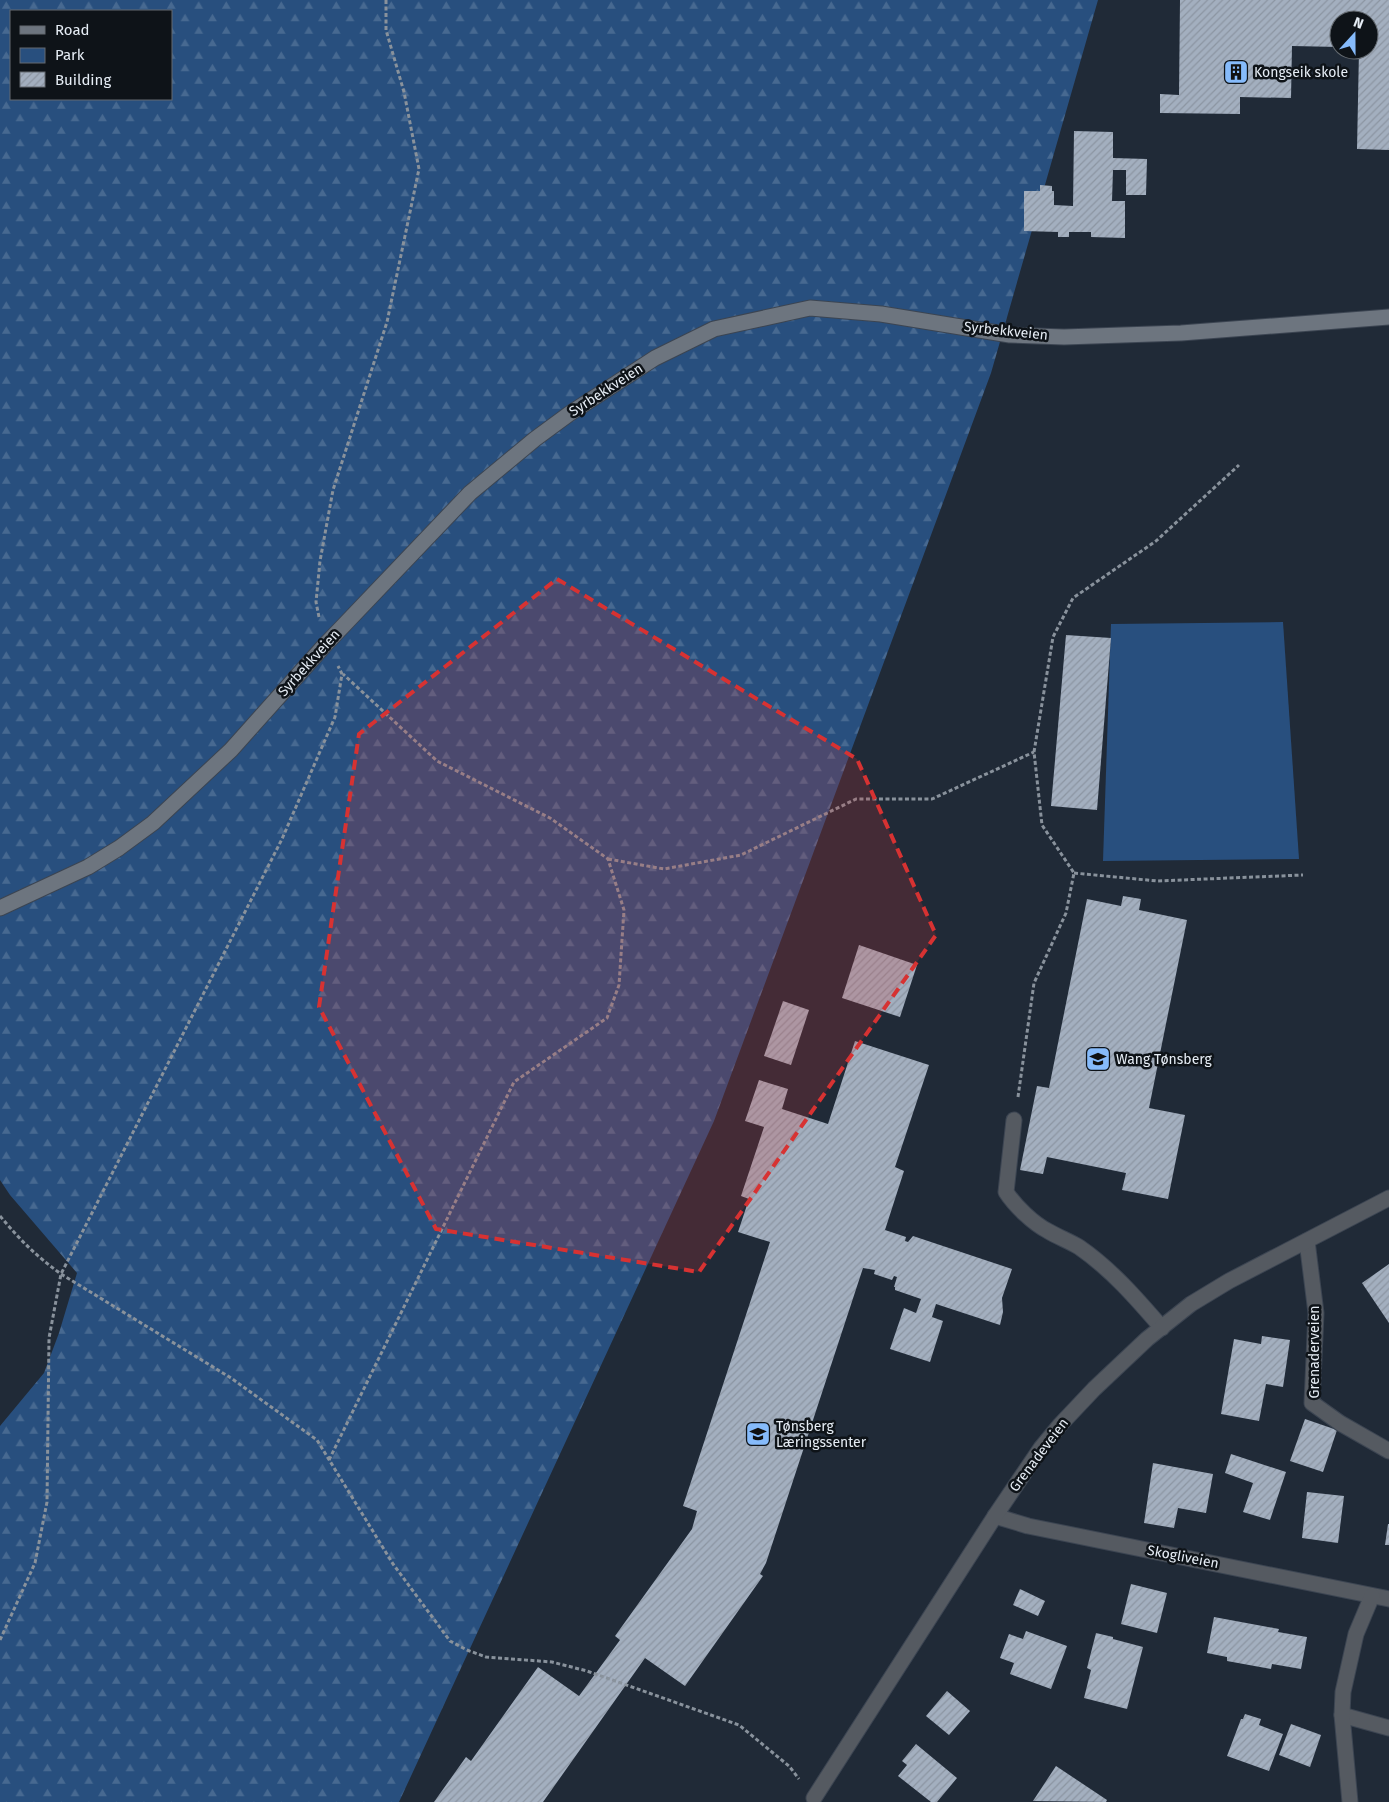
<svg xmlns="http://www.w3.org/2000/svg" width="1389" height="1802" font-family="'Fira Sans',sans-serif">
<defs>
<pattern id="forest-firs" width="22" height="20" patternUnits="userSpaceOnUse" patternTransform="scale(1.25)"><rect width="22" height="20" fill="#284f7e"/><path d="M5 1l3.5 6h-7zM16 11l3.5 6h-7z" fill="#476991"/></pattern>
<pattern id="building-hatch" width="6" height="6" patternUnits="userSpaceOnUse" patternTransform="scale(1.25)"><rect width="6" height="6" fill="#a3afbf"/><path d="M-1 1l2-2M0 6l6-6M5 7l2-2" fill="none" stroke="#8c95a2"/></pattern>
</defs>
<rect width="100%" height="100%" fill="#202a37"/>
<path fill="url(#forest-firs)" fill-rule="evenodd" d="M0,0H1098L991,373L714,1121L399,1802H0V1426L44,1373L59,1333L77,1273L10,1195L0,1180ZM11,11H171V99H11Z"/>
<path fill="#284f7e" d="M1283,622L1299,859L1103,861L1111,624Z"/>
<g fill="url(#building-hatch)">
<path d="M1180,0H1389V150L1357,149L1359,50H1369V20H1339V47L1292,46L1291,98L1240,97V114L1160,113V94L1179,95Z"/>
<path d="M1074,131L1113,132V158L1147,159L1146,195H1126V170H1113L1112,201H1125V238L1091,237V232H1069V237H1058V232L1024,231V191H1040V185L1052,186V191H1054V205L1073,206Z"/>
<path d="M1066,635L1111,638L1097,810L1051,806Z"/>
<path d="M1123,896L1141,899L1139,910L1187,920L1149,1108L1185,1115L1168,1199L1122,1190L1126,1173L1047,1157L1043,1174L1020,1170L1037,1086L1049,1088L1087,899L1121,906Z"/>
<path d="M859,945L917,965L900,1017L842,998Z"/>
<path d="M783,1001L809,1010L791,1065L764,1056Z"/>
<path d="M855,1041L929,1065L895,1167L904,1171L885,1230L906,1237L905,1241L908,1242L913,1236L1012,1269L1002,1298L1003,1312L1000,1325L936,1304L932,1317L943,1321L930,1362L890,1349L904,1308L916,1313L921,1299L895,1290V1287H894L897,1277L894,1276L892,1280L874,1274L875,1270L863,1268L766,1563L760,1574L763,1576L685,1686L645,1658L543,1802H434L466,1757L471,1761L538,1667L579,1696L620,1640L615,1636L692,1529L697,1511L683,1506L770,1242L738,1232L749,1199L741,1196L764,1127L745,1121L759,1080L788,1089L782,1109L828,1124Z"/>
<path d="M1389,1264V1323L1362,1283Z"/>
<path d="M1262,1336L1290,1340L1283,1387L1266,1384L1259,1421L1221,1414L1234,1339L1261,1344Z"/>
<path d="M1305,1419L1337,1430L1323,1472L1290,1461Z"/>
<path d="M1231,1454L1286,1472L1270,1520L1243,1512L1253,1483L1225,1473Z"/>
<path d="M1153,1463L1213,1474L1206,1513L1178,1508L1174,1528L1144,1523Z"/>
<path d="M1307,1492L1344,1496L1338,1543L1302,1538Z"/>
<path d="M1388,1524H1389V1545H1385Z"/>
<path d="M1131,1584L1167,1593L1157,1633L1121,1624Z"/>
<path d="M1020,1589L1045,1601L1038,1616L1013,1605Z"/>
<path d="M1214,1617L1279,1629L1278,1632L1307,1637L1301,1669L1272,1664L1271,1669L1227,1661V1657L1207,1653Z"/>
<path d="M1026,1631L1067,1646L1051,1689L1010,1674L1014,1663L1000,1658L1009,1634L1023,1639Z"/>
<path d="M1096,1633L1113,1637V1639L1143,1647L1127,1709L1084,1698L1091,1670L1087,1668Z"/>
<path d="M947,1691L970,1711L949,1735L926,1716Z"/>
<path d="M1245,1714L1261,1719L1259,1725L1283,1734L1269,1771L1227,1756L1241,1719H1243Z"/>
<path d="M1291,1724L1321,1735L1310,1767L1279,1755Z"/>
<path d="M916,1744L957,1778L937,1802H931L898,1776L907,1765L902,1761Z"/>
<path d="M1056,1766L1107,1800L1106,1802L1033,1801Z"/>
</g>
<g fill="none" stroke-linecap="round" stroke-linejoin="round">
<defs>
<g id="minor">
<path d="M1014,1120L1006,1192C1015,1206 1034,1224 1048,1231C1058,1237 1069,1241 1079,1247C1111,1269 1137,1299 1162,1328"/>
<path d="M1307,1241L1316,1313L1312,1403L1340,1423L1389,1451"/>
<path d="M995,1516L1028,1526L1389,1599"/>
<path d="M1342,1715L1389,1728"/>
<path d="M814,1798L995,1516L1041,1448L1060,1425L1094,1389L1147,1339L1191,1304L1229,1281L1389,1198"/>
<path d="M1350,1802L1342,1715L1343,1692L1356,1634L1372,1596"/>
</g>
<path id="secondary" d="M0,908L88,867L119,848L153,823L231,750L324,646L470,493L535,439L569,414L655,358L714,329L810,308L881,314L1010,335L1064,337L1181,333L1389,317"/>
</defs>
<use href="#minor" stroke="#3c4552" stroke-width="17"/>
<use href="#secondary" stroke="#3c4552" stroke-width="17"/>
<g stroke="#89929c" stroke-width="3" stroke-dasharray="4 2.5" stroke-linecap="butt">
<path d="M319,617L316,602L320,561L333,490L387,322L419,169L404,92L386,30V0"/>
<path d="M608,859L664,869L741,855L856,799H932L1034,752"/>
<path d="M1074,873L1157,881L1303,875"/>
<path d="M1018,1097L1034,983L1066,913L1074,873L1042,825L1034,752L1053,637L1073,598L1156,541L1239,465"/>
<path d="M0,1216C21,1241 35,1255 61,1274L231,1378L317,1440L393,1564L450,1641L467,1650L486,1657L552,1662L587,1671L739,1725L789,1766L799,1779"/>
<path d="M329,1460L514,1082L607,1018L619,985L624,910L608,859L550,818L437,761L343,674"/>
<path d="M0,1640L35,1563L47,1502L49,1338L61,1274L282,839L335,717L342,674L338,666"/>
</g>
<use href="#minor" stroke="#555a61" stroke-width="15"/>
<use href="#secondary" stroke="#6d757f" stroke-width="15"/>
</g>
<path fill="#d73232" fill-opacity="0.2" stroke="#d73232" stroke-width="4" stroke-dasharray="10 6" stroke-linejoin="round" d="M557,579L857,759L936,935L699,1272L436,1229L319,1007L359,734Z"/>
<defs>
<symbol id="building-square" viewBox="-11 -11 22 22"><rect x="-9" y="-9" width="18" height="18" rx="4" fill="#86bbfb" stroke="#0e1318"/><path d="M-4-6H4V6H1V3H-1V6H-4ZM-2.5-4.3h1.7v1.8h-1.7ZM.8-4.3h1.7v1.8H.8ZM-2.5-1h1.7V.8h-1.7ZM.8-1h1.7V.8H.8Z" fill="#111"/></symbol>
<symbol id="school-square" viewBox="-11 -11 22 22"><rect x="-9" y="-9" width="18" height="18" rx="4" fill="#86bbfb" stroke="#0e1318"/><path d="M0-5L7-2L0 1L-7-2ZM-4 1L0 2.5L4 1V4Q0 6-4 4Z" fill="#111"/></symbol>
</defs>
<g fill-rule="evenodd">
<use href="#building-square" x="1222" y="58" width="28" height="28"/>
<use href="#school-square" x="1084" y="1045" width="28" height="28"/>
<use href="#school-square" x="744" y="1420" width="28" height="28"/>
</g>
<g text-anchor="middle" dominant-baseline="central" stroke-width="5" stroke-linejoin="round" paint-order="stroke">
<g font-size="14" fill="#e6edf5" stroke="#0e1318" text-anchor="start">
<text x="1254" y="72">Kongseik skole</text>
<text x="1116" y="1059">Wang Tønsberg</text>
<text x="776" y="1426">Tønsberg<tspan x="776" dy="16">Læringssenter</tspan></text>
</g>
<g font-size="14" fill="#e6edf5" stroke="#0e1318">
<text transform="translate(1006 331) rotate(6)">Syrbekkveien</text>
<text transform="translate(606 390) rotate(-33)">Syrbekkveien</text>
<text transform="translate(309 663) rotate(-48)">Syrbekkveien</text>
<text transform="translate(1314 1352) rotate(-90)">Grenaderveien</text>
<text transform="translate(1039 1455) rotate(-53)">Grenadeveien</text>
<text transform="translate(1183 1557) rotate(11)">Skogliveien</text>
</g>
</g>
<rect x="10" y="10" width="162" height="90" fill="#0e1318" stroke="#646a70"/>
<rect x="20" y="26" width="25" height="8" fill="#6d757f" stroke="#646a70"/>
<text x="55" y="35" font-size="15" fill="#e6edf5">Road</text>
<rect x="20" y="48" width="25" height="15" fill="#284f7e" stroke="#646a70"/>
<text x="55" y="60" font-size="15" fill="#e6edf5">Park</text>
<rect x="20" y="72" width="25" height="15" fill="url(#building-hatch)" stroke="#646a70"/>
<text x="55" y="85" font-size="15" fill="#e6edf5">Building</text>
<g transform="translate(1354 35) rotate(21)"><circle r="24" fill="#0e1318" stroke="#646a70"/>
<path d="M0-4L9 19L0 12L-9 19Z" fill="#86bbfb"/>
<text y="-8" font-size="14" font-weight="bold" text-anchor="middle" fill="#e6edf5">N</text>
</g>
</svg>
